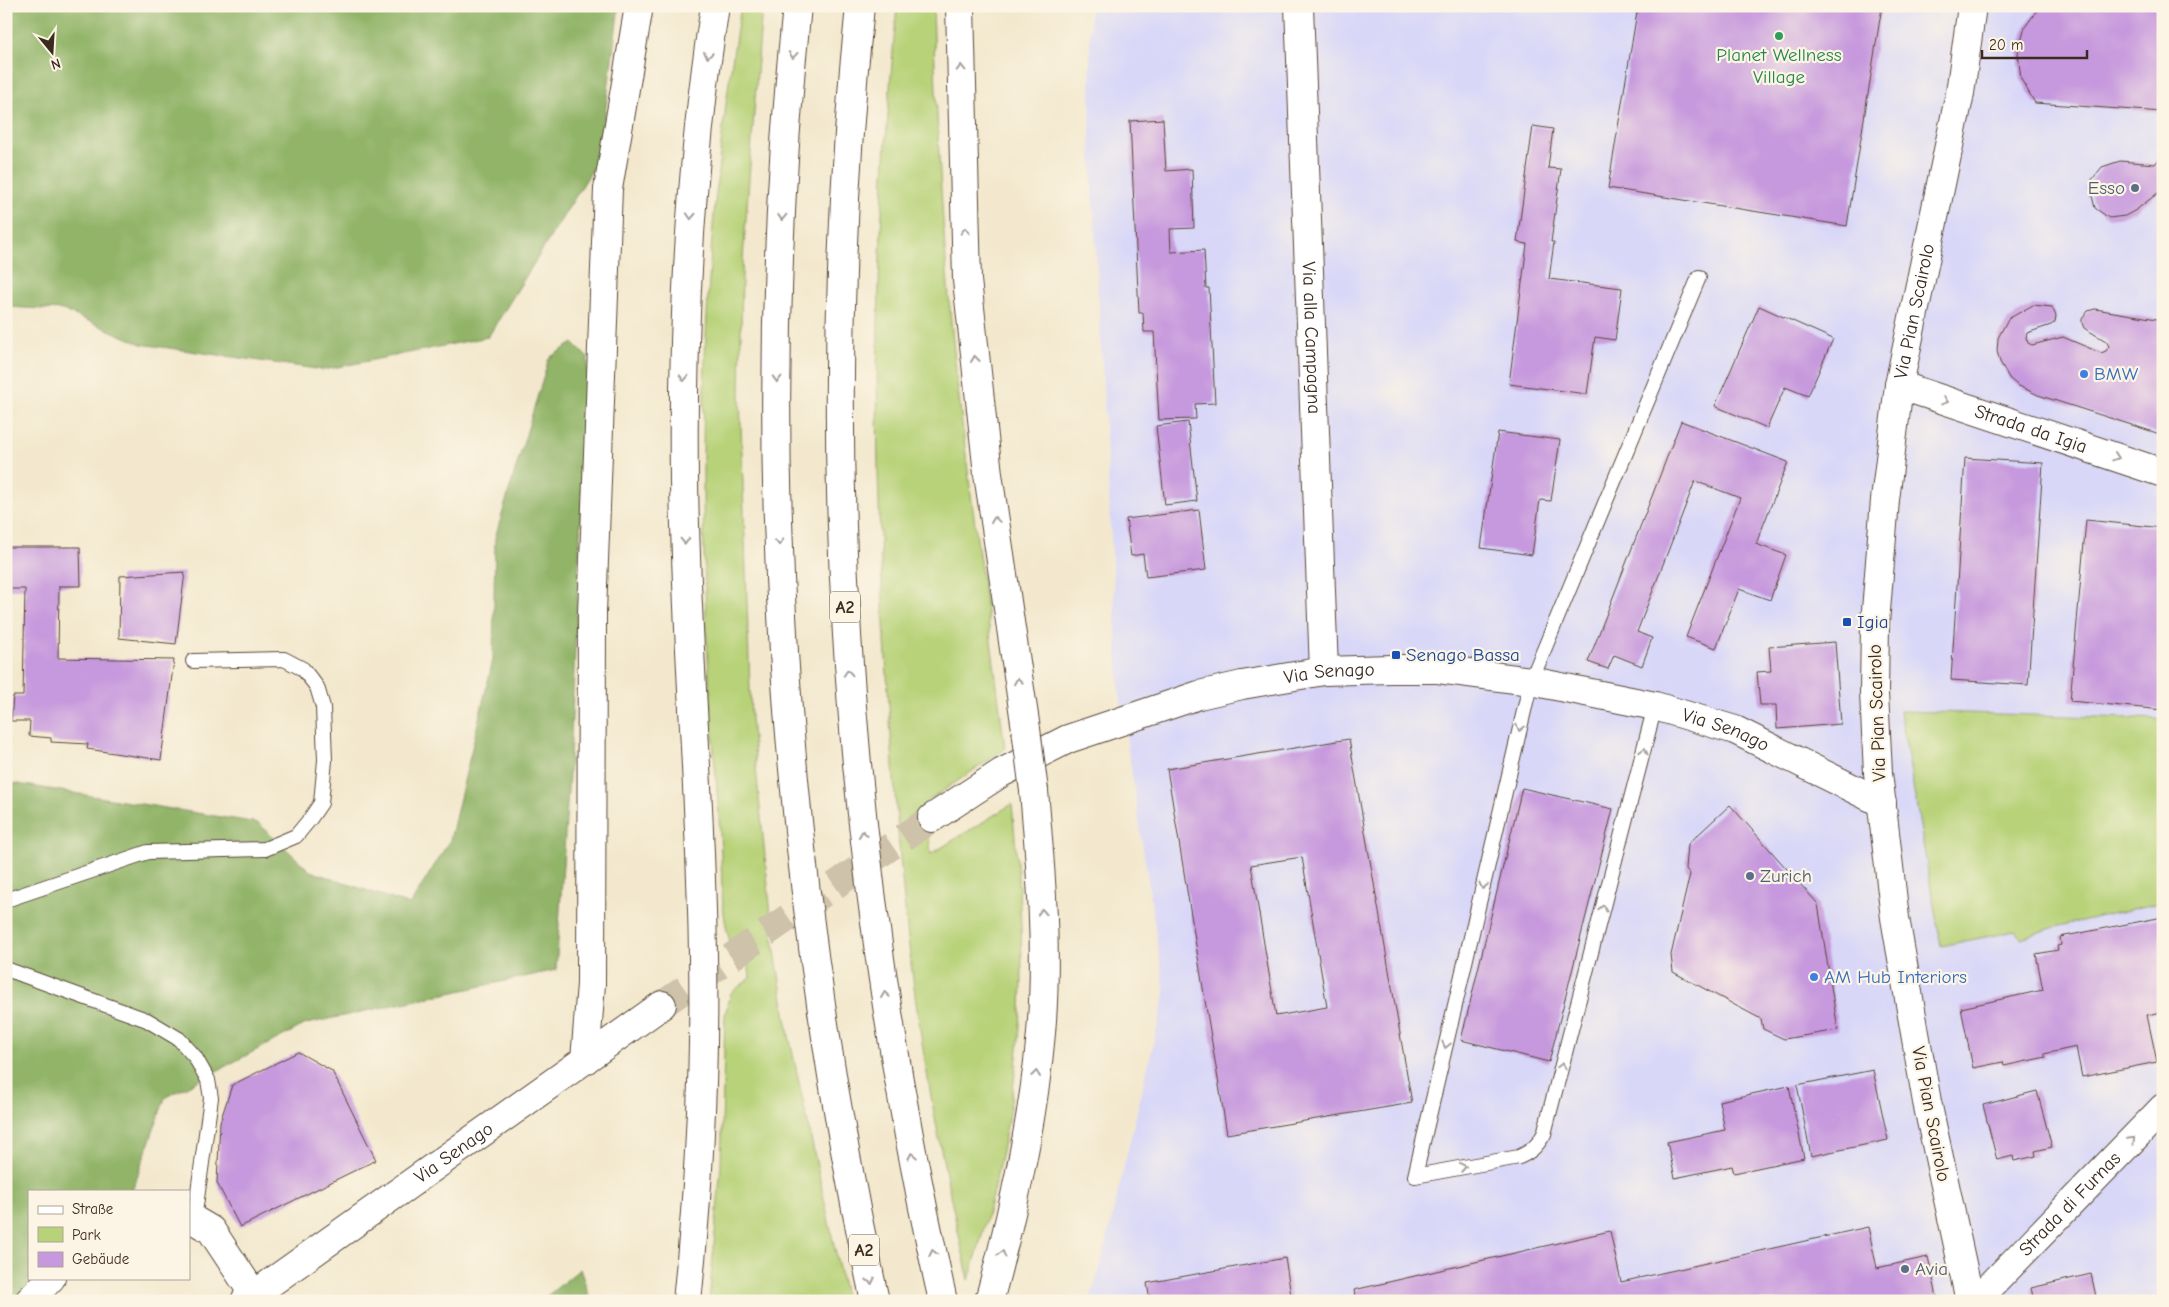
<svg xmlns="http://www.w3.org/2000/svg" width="2169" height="1307" font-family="'Comic Neue',sans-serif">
<rect width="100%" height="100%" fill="#fcf5e5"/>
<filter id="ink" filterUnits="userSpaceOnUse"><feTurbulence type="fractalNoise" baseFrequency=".02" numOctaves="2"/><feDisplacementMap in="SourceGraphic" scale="10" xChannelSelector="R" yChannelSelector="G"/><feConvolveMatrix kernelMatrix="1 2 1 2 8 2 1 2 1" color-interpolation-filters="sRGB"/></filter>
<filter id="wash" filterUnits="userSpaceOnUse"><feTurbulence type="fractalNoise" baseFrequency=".0096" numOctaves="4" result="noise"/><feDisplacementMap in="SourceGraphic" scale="20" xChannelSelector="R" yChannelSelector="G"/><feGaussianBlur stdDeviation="1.12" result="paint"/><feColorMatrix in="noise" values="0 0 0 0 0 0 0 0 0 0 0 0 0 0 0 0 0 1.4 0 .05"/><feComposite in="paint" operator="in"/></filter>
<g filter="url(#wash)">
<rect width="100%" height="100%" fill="#f3e8cd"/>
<path fill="#d8d7f8" d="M1090,6H2163V1301H1089L1100,1268L1165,994L1119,688L1090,138Z"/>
<g fill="#b7d278" stroke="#797e4b">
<path d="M741,6H762L742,272L740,396L751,719L774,945L789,1036L846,1301H709L721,1166L725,1015L731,993L750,978L745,931L730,942C721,913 722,883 721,853C720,828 718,803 716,778C695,523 697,258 741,6Z"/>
<path d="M897,6H933C937,146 945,285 962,424C975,533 992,641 1005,749L925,803L931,854L1012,804C1019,882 1026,960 1019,1039C1011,1121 993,1201 969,1280C948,1188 929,1096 916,1002C903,908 896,814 890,720C881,589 875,458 878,327C880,220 887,113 897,6Z"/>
<path d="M1900,711L2163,719V902L2055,927L2021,938L2015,931L1941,946Z"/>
</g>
<g fill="#91b468" stroke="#666f43">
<path d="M6,6H619L599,159L488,337L323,370L141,344L63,310L6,307Z"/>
<path d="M573,343L588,358L570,760L556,970L306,1024L165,1098L132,1191H29V1278H36L13,1301H6V1078L12,1070L6,1065V782L258,823L310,871L410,905L450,840L493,660L495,538L549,358Z"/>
<path d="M580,1269L591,1301H541Z"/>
</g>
<g id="blocks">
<g fill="#c698dd" fill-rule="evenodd">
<path d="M1638,6H1882L1847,226L1608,188Z"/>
<path d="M2040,6H2163V112L2035,103L2021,79L2018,53L2025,27Z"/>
<path d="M1163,119L1166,171L1192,169L1194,228L1170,229L1171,252L1204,250L1206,288H1209L1215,403L1195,404L1196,419L1159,420L1154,332H1144L1143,313H1139L1130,121Z"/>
<path d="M1533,126L1553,129L1548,168L1561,169L1551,242H1554L1549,279L1622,288L1615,340L1595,337L1587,394L1509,384L1527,244L1517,242Z"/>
<path d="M2162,156L2163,189L2136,210L2125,216L2109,218L2095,208L2090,188L2091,181L2102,167L2120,161L2155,164Z"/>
<path d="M2033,305L2052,307L2056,316L2055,322L2051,325L2027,333L2026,338L2028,343L2032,345L2063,337L2101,353L2106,351L2109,346L2106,341L2084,328L2082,323V319L2088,311L2095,309L2163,320V435L2038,395L2017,385L2009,378L2000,362L1997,351L1998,338L2008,319Z"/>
<path d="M1759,306L1833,339L1808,396L1785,387L1767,428L1715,406Z"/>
<path d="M1681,421L1788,462L1756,544L1786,555L1770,600L1739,589L1716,648L1686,637L1740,498L1695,481L1637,632L1652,638L1642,666L1614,655L1608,669L1588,662Z"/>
<path d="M1188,422L1197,501L1165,505L1156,426Z"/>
<path d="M1498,432L1560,440L1551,501L1540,500L1532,555L1481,548Z"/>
<path d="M1965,458L2043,463L2028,685L1951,680Z"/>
<path d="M1199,510L1206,570L1146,577L1143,554L1131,556L1126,519Z"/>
<path d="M2086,520L2163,528V710L2070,701Z"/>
<path d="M6,547H80L81,586H59L58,658L174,660L161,760L87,749L88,744L51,742V738L29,736L30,721H11L13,696H23L25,589H6Z"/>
<path d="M185,572L176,644L119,638L120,576Z"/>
<path d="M1835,642L1841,724L1777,729L1776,705H1760L1757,672L1771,671L1769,647Z"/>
<path d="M1349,739L1412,1103L1227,1134L1167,769ZM1302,857L1327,1007L1276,1016L1251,865Z"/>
<path d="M1522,788L1613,809L1549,1062L1461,1040Z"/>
<path d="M1730,805L1818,904L1838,1030L1784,1039L1763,1029L1761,1019L1673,972L1671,955L1690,874L1686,869L1688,844Z"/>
<path d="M2163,917V1012L2147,1015L2157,1062L2082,1077L2076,1047L2044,1054L2046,1057L2004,1066L2003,1062L1973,1068L1961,1008L2043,990L2036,954L2058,950L2057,946L2061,945L2060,937Z"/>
<path d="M298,1052L332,1071L376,1160L240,1227L217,1183L220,1122L232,1085Z"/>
<path d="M1873,1070L1888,1140L1811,1156L1797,1085Z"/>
<path d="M1789,1086L1804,1158L1734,1173L1732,1166L1675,1178L1667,1142L1725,1130L1719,1101Z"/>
<path d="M2037,1091L2052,1147L2035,1151L2036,1156L2014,1161L2013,1156L1997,1160L1983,1105Z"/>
<path d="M1868,1227L1877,1268L1928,1257L1938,1301H1356L1354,1290L1610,1231L1621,1282Z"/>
<path d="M1285,1258L1292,1301H1150L1147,1283Z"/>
<path d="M2091,1274L2097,1301H2034L2031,1288Z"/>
</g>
</g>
</g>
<g filter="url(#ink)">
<use href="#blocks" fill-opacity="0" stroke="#574638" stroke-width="1"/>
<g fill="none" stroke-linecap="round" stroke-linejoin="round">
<path stroke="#cec2aa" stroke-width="28" stroke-dasharray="28 14" stroke-linecap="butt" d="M662,1005L932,818"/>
<defs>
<g id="service">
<path d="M1655,706L1544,1134C1537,1146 1531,1152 1519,1157L1415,1176L1531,681L1699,277"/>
<path d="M6,900L148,852L265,849L296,836L310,819L321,803L325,760L323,707L317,687L303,669L284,659L193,661"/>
<path d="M6,969L147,1020L179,1039L195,1057L208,1080L211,1098L194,1220"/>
</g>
<g id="minor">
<path id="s1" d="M1299,6L1324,671"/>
<path id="s2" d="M1899,385L2163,473"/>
<path id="s3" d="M932,818L1001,773L1068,739L1199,695L1242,685L1324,671L1391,669H1438L1531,681L1655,706L1735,730L1882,803"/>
<path d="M585,1060L591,984L592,613L608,189L639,6"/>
<path d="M189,1220H194L211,1230L254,1295"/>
<path d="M29,1301L51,1278"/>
<path id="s4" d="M245,1301L662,1005"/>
<path id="s5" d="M1976,1301L2163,1108"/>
</g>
<g id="secondary">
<path id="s6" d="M1970,1301L1927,1102L1895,918L1878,773L1874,693L1875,623L1885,500L1899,385L1960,93L1972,6"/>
</g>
<g id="motorway">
<path d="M797,6C751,438 783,877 875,1301"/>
<path d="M860,6C815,440 847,876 943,1301"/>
<path d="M960,6L967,280L988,474L1026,729"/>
<path d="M687,1301C699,1186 705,1071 703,956C701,797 686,639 684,480C682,322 690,163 715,6"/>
<path d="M989,1301C1013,1213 1033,1124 1041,1033C1048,953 1041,871 1034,791"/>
</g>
</defs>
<use href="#service" stroke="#574638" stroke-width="16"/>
<use href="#minor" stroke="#574638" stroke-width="30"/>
<use href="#secondary" stroke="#574638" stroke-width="30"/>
<use href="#motorway" stroke="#574638" stroke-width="30"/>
<use href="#service" stroke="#fff" stroke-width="14"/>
<use href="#minor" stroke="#fff" stroke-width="28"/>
<use href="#secondary" stroke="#fff" stroke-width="28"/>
<use href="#motorway" stroke="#fff" stroke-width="28"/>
<defs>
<path id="motorway-bridge" d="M1026,729L1034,791"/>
</defs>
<use href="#motorway-bridge" stroke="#574638" stroke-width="30" stroke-linecap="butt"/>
<use href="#motorway-bridge" stroke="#fff" stroke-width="28"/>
</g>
<defs><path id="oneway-chevron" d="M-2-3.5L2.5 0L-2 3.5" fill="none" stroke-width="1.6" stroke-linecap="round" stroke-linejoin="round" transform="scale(1.25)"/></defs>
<g stroke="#a79f9a">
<use href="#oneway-chevron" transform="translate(708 55) rotate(98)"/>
<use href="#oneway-chevron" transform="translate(793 55) rotate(95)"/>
<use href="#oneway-chevron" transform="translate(961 68) rotate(-91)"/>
<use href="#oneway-chevron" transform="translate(691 216) rotate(93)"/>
<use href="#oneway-chevron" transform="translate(782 217) rotate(92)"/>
<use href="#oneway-chevron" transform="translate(965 231) rotate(-91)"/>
<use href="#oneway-chevron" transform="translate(975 359) rotate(-96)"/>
<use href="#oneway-chevron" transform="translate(684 378) rotate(92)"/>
<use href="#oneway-chevron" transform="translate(777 379) rotate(91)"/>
<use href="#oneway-chevron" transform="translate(1945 401) rotate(18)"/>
<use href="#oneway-chevron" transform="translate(2116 457) rotate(18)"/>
<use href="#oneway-chevron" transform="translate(995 520) rotate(-98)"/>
<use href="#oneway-chevron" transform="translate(685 541) rotate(88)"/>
<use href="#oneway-chevron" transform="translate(779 542) rotate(88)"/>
<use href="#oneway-chevron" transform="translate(848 673) rotate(-93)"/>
<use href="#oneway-chevron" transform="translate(1018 681) rotate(-99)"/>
<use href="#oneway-chevron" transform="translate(1520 728) rotate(103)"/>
<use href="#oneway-chevron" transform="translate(1644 751) rotate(-75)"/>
<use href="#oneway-chevron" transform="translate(863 834) rotate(-96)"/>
<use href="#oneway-chevron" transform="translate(1483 886) rotate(103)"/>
<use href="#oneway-chevron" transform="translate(1603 908) rotate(-75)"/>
<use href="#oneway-chevron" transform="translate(1042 912) rotate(-93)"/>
<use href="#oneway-chevron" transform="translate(885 995) rotate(-98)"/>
<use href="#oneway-chevron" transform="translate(1446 1045) rotate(103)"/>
<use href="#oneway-chevron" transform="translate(1562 1066) rotate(-75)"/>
<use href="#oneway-chevron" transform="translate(1036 1074) rotate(-83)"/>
<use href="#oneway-chevron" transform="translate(2132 1140) rotate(-46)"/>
<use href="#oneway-chevron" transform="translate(912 1156) rotate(-101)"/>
<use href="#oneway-chevron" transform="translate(1463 1167) rotate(-10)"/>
<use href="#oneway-chevron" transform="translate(933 1253) rotate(-103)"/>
<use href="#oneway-chevron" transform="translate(1002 1254) rotate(-75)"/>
<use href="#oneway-chevron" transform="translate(871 1281) rotate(78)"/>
</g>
</g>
<circle fill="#2e9e5b" stroke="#fcf5e5" stroke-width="2" cx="1779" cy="36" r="5"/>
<g fill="#5c6f8a" stroke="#fcf5e5" stroke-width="2">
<circle cx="2135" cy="188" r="5"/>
<circle cx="1750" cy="876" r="5"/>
<circle cx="1905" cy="1269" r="5"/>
</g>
<g fill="#3f7fe0" stroke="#fcf5e5" stroke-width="2">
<circle cx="2084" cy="374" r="5"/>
<circle cx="1814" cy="977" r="5"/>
</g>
<g fill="#1a4fb4" stroke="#fcf5e5" stroke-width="2">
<rect x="1842" y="617" width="10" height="10" rx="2.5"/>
<rect x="1391" y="650" width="10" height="10" rx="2.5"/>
</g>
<g text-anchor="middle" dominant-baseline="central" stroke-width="4.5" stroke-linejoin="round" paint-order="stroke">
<g fill="#fcf5e5" stroke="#75675a" stroke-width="1">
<rect x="830" y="591.5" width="30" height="31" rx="4"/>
<rect x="849" y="1234.5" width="30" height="31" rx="4"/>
</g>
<g font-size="18" font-weight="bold" fill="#3b2a1e">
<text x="845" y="607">A2</text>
<text x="864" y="1250">A2</text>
</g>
<g font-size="19" fill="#27864d" stroke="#fcf5e5">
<text x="1779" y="55">Planet Wellness<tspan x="1779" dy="22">Village</tspan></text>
</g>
<g font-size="19" fill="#4e5e75" stroke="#fcf5e5" text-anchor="start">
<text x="2125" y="188" text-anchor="end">Esso</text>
<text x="1760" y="876">Zurich</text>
<text x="1915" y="1269">Avia</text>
</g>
<g font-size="19" fill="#3b2a1e" stroke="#fcf5e5">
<text stroke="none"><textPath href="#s6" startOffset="1001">Via Pian Scairolo</textPath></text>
<text stroke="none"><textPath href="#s1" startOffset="332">Via alla Campagna</textPath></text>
<text stroke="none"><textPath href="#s2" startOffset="139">Strada da Igia</textPath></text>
<text stroke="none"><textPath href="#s3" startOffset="428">Via Senago</textPath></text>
<text transform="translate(1877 713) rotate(-92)">Via Pian Scairolo</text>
<text stroke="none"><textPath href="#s3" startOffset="832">Via Senago</textPath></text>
<text transform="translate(1931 1114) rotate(79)">Via Pian Scairolo</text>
<text stroke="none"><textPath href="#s4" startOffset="256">Via Senago</textPath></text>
<text stroke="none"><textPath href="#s5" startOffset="135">Strada di Furnas</textPath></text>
</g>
<g font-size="19" fill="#366cbe" stroke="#fcf5e5" text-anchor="start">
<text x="2094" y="374">BMW</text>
<text x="1824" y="977">AM Hub Interiors</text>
</g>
<g font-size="19" fill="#164399" stroke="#fcf5e5" text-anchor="start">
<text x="1857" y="622">Igia</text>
<text x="1406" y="655">Senago Bassa</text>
</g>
</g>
<rect width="2169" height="1307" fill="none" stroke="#fcf5e5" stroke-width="25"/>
<rect x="28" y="1190" width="162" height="90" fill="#fcf5e5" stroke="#afa495"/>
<rect x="38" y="1206" width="25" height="8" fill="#ffffff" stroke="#afa495"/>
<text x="72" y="1214" font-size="15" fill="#3b2a1e">Straße</text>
<rect x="38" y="1227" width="25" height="15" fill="#b7d278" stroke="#afa495"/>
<text x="72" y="1240" font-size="15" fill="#3b2a1e">Park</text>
<rect x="38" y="1252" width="25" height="15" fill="#c698dd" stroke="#afa495"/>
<text x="72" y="1264" font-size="15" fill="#3b2a1e">Gebäude</text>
<g transform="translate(52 52) rotate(162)" stroke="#fcf5e5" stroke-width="4" paint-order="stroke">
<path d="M0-4L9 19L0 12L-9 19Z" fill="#3b2a1e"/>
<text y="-8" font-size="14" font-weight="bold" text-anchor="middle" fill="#3b2a1e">N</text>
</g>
<path d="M1982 50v8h105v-8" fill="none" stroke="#3b2a1e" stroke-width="2.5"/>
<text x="1989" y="50" font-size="15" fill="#3b2a1e" stroke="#fcf5e5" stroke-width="4" paint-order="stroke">20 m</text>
</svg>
